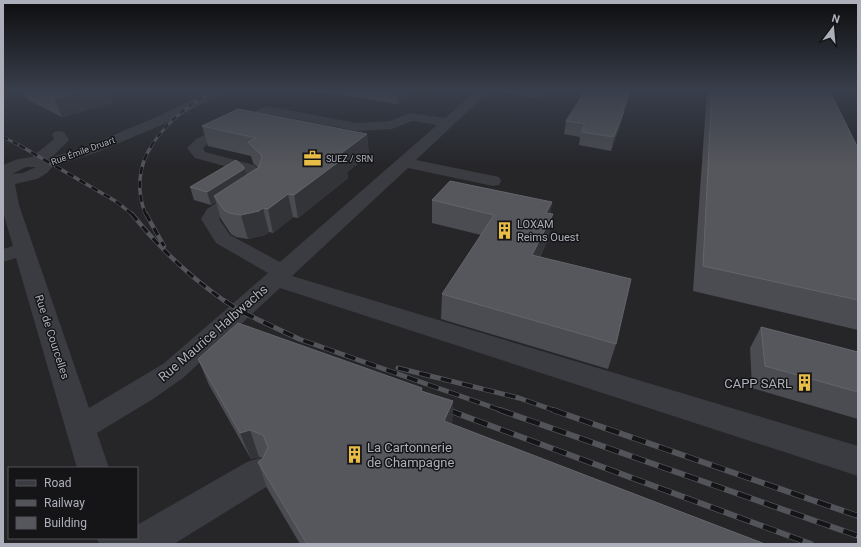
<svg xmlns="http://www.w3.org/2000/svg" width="861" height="547" font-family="Roboto,sans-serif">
<rect width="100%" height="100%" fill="#1a1a1c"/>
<path fill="#262629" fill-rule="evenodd" d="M3,90H858V544H3ZM9,468H137V538H9Z"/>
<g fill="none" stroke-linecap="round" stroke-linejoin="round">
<g fill="#3b3c41" fill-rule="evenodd">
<path d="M211,90H228L226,93L199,105L171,121L98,152L53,166L47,173L37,179L15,184L19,205L89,408L163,364L268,273L216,243L201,219L207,209L249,182V179L242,171L195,158L187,148L196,139L266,106L357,123L390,121L410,113L445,118L477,90H490L416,160L499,177L501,181L499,185L493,186L408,168L292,276L858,446V476L280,288L183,378L153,399L97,433L109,468H77L16,258L3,262V249L13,246L3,212V165L18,159L32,157L54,139L52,135L54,132L59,131L64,132L69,140L52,157L88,146L161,115ZM268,114L357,131L392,129L412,121L437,125L280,262L230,235L219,219L263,188L266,178L254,165L205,152L203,148L206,145ZM26,167H36L23,173L12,174Z"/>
<path d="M504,90H537L542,91L544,94L542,97L538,98L510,94Z"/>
<path d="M259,458L271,462L275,473L271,484L174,544H99L97,538H137V525L247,462Z"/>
</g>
<defs>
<g id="rail-far4">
<path d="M3,137L21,146"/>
<path d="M151,146C168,121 189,104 215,90"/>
</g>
<g id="rail-far3">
<path d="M19,145L117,202L133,215"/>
<path d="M146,215C136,192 138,166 152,145"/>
</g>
<g id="rail-far2">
<path d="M132,214C159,248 190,277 226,302"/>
<path d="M146,214L164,246"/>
</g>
<g id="rail-far1">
<path d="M225,301L240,311L299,339L503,411"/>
<path d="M398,368L519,398L556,411"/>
<path d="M443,408L450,411"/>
</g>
<g id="rail">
<path d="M448,410L811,544"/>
<path d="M500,410L858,536"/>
<path d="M553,410L858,516"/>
</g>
</defs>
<use href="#rail-far4" stroke="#52545a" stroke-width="3"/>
<use href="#rail-far3" stroke="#52545a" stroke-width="3.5"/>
<use href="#rail-far2" stroke="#52545a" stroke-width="4.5"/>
<use href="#rail-far1" stroke="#52545a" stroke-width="5"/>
<use href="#rail" stroke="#52545a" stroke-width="6"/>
<use href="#rail-far4" stroke="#151517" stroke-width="2" stroke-dasharray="5.5" stroke-linecap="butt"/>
<use href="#rail-far3" stroke="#151517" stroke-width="2.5" stroke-dasharray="7" stroke-linecap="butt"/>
<use href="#rail-far2" stroke="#151517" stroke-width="3" stroke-dasharray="8" stroke-linecap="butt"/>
<use href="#rail-far1" stroke="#151517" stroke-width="3.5" stroke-dasharray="11" stroke-linecap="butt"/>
<use href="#rail" stroke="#151517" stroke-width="4.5" stroke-dasharray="14" stroke-linecap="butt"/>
</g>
<g fill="#4b4c51">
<path d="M23,90H108L113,103L62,117L28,100Z"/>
<path d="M308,90H417L397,104Z"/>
<path d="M707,90H829L858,148V330L693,291Z"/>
<path d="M623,115L621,124L611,151L579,145L580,137L564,134L566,121Z"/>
<path d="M202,126L367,134L369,155L347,172L348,178L298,218L293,217L273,233L269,232L265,235L248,239L236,237L231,234L221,219L216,202L211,205L194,200L190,187L246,175L258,168L253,163L251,156L208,146Z"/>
<path d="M432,200L552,202L550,214L549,237L540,257L616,344L608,369L441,319L442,294L481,235L432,223Z"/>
<path d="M761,327L858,352V419L752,388L750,348Z"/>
<path d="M198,359L422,391L453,401L452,424L765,544H300L267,488L258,462L263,458L259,457L251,459L209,385Z"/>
</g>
<g fill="#333437">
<path d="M86,90H108L113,103L62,117L54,99Z"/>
<path d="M397,90H417L397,104Z"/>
<path d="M631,90H632L623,115L621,124L611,151L614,137L623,110Z"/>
<path d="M367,134L369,155L347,172L348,178L298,218L294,195L339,155Z"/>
<path d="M244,167L248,180L214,196L216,202L211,205L207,192Z"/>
<path d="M288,194L293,217L273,233L268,209Z"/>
<path d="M552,202L549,223L553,214L549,237L529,279L532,255L546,213Z"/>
<path d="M263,208L269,232L265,235L248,239L241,215Z"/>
<path d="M453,401L452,428L444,421Z"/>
<path d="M250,430L259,457L251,459L240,433Z"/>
</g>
<g fill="#56575c" stroke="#64656b">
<path d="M36,90H86L54,99Z"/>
<path d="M586,90H631L623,110L624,111L614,137L581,132L585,124L566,121Z"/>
<path d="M712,90H829L858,148V300L703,266Z"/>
<path d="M238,109L367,134L339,155L345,157L294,195L288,194L268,209L263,208L259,211L241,215L229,213L224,210L214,196L259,167L262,156L248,142L256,138L202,126Z"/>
<path d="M236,160L244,167V169L207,192L190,187Z"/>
<path d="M450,181L552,202L546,213L553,214L532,255L631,279L616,344L442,294L494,215L432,200Z"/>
<path d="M238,323L422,388L421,391L453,401L444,421L765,544H307L258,462L263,458L268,447L263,435L250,430L240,433L198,359Z"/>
<path d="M761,327L858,352V392L765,366Z"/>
</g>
<linearGradient id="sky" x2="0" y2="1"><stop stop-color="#0e0e0f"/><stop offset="0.54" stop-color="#383e4b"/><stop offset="1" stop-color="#383e4b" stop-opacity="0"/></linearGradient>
<rect width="861" height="167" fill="url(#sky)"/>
<defs>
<symbol id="office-bare" viewBox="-9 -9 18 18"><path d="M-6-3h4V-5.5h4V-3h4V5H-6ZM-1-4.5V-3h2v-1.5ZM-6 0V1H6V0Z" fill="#e7bc47" stroke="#151517" stroke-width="2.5" paint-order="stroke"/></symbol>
<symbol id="building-bare" viewBox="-9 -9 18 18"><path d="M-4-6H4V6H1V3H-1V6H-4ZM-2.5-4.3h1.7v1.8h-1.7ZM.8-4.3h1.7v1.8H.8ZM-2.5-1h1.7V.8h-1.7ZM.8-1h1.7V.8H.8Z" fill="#e7bc47" stroke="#151517" stroke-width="2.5" paint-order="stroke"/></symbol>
</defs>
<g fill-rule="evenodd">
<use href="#office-bare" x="300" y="146" width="25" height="25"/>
<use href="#building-bare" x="492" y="218" width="25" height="25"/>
<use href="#building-bare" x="792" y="370" width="25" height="25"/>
<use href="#building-bare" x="342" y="442" width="25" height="25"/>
</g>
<g text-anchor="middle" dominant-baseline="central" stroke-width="3" stroke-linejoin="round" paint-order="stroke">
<g font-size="9" fill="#adb0bb" stroke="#151517">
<text transform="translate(83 151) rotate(-20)">Rue Émile Druart</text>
</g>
<g font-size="9" fill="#adb0bb" stroke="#151517" text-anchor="start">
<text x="326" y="159">SUEZ / SRN</text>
</g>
<g font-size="11" fill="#adb0bb" stroke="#151517" text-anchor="start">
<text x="517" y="224">LOXAM<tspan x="517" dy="13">Reims Ouest</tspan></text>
</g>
<g font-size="11" fill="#adb0bb" stroke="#151517">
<text transform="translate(52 337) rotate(72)">Rue de Courcelles</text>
</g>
<g font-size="13" fill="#adb0bb" stroke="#151517">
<text transform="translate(213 333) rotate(-41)">Rue Maurice Halbwachs</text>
</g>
<g font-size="13" fill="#adb0bb" stroke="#151517" text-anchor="end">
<text x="792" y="383">CAPP SARL</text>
<text x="367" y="447" text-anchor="start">La Cartonnerie<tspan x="367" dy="15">de Champagne</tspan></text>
</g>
</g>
<rect width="861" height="547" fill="none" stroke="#adb0bb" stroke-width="8"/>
<rect x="8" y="467" width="130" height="72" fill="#151517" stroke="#525359"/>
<rect x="16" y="480" width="20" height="6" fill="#3b3c41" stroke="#525359"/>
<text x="44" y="487" font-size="12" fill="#adb0bb">Road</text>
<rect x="16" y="500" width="20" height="6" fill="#52545a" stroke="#525359"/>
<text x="44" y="507" font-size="12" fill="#adb0bb">Railway</text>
<rect x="16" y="517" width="20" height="12" fill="#56575c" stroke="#525359"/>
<text x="44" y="527" font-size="12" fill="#adb0bb">Building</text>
<g transform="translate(833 28) rotate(16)" stroke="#151517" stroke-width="3" paint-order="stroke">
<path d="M0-3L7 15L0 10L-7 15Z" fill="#adb0bb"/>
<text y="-6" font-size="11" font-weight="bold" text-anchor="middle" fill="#adb0bb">N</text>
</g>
</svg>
